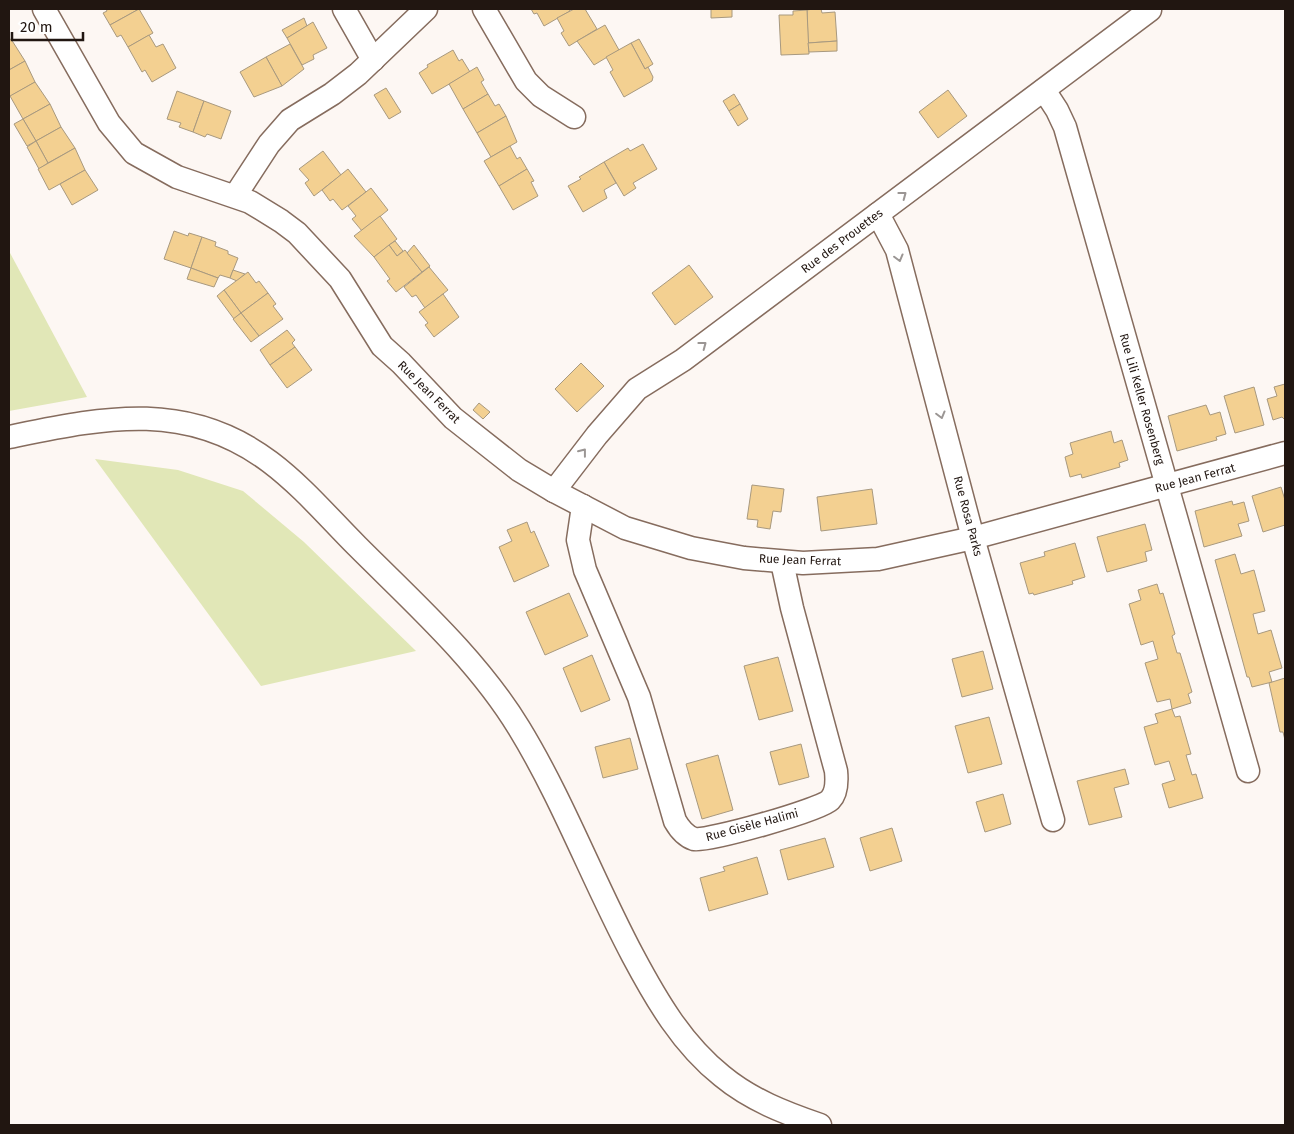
<svg xmlns="http://www.w3.org/2000/svg" width="1294" height="1134" font-family="'Fira Sans',sans-serif">
<rect width="100%" height="100%" fill="#fdf7f3"/>
<g fill="#e1e7b7">
<path d="M9,251L87,397L9,411Z"/>
<path d="M95,459L178,470L243,491L304,542L416,651L261,686Z"/>
</g>
<g fill="#f3d091" stroke="#a8997f">
<path d="M106,9H139L110,25L103,13L107,11Z"/>
<path d="M139,9L153,33L128,47L121,35L117,37L110,25Z"/>
<path d="M531,9H569L570,11L544,26L537,13L534,14Z"/>
<path d="M574,9H585L597,29L569,46L561,33L564,31L557,18Z"/>
<path d="M711,9H732V17L711,18Z"/>
<path d="M813,9H821L822,13L835,12L837,41L808,43L807,10Z"/>
<path d="M807,10L809,54L781,55L779,15H793V11Z"/>
<path d="M304,18L307,26L287,38L282,30Z"/>
<path d="M313,22L327,48L313,55L314,59L302,65L287,38Z"/>
<path d="M605,25L619,50L594,65L577,41Z"/>
<path d="M149,35L156,47L163,44L176,68L152,82L145,70L142,72L128,47Z"/>
<path d="M11,39L25,61L9,70V40Z"/>
<path d="M639,39L653,64L645,69L631,43Z"/>
<path d="M837,41V51L809,52L808,43Z"/>
<path d="M631,43L645,69L648,67L653,77L652,81L624,97L610,72L613,70L606,57Z"/>
<path d="M290,44L304,69L282,86L266,57Z"/>
<path d="M453,50L459,61L462,59L470,72L432,94L419,73L428,67L427,65Z"/>
<path d="M266,57L282,86L254,97L240,72Z"/>
<path d="M25,61L35,82L9,97V70Z"/>
<path d="M477,67L484,80L481,82L488,94L463,109L449,84Z"/>
<path d="M35,82L50,104L23,119L10,96Z"/>
<path d="M386,88L401,112L389,119L374,95Z"/>
<path d="M948,90L967,116L938,138L919,112Z"/>
<path d="M177,91L204,101L193,132L179,127L181,123L167,119Z"/>
<path d="M488,94L495,106L499,104L506,116L477,133L463,109Z"/>
<path d="M734,94L740,104L729,111L723,101Z"/>
<path d="M204,101L231,111L221,139L207,134L205,137L193,132Z"/>
<path d="M50,104L61,127L36,141L23,119Z"/>
<path d="M740,104L748,119L738,126L729,111Z"/>
<path d="M506,116L517,142L491,157L477,133Z"/>
<path d="M23,119L36,141L27,146L14,124Z"/>
<path d="M61,127L75,148L48,163L36,141Z"/>
<path d="M36,141L48,163L39,169L27,147Z"/>
<path d="M643,144L657,169L633,183L636,188L624,196L604,162L628,148L630,151Z"/>
<path d="M510,146L517,159L520,157L527,169L499,186L484,161Z"/>
<path d="M75,148L85,170L49,190L38,169Z"/>
<path d="M323,151L341,175L314,196L305,183L309,180L299,169Z"/>
<path d="M604,162L616,183L604,190L607,198L583,212L568,186L581,179L579,177Z"/>
<path d="M348,169L366,192L342,210L333,199L330,201L322,190Z"/>
<path d="M527,169L534,181L531,182L538,196L513,210L499,186Z"/>
<path d="M85,170L98,190L72,205L60,184Z"/>
<path d="M371,188L388,210L362,231L352,219L356,216L348,206Z"/>
<path d="M380,216L397,239L374,257L354,236Z"/>
<path d="M174,231L188,236L189,233L202,237L191,268L164,259Z"/>
<path d="M202,237L216,242L215,246L228,251V254L238,258L230,278L220,275L218,278L191,268Z"/>
<path d="M395,241L403,251L397,256L389,245Z"/>
<path d="M389,245L397,256L405,250L422,272L396,292L387,281L390,279L374,257Z"/>
<path d="M414,245L430,266L422,272L407,253Z"/>
<path d="M689,265L713,297L675,325L652,293Z"/>
<path d="M429,267L448,290L425,308L416,295L412,297L404,287Z"/>
<path d="M191,268L218,278L214,287L187,279Z"/>
<path d="M233,270L245,274L237,281L230,278Z"/>
<path d="M248,272L256,283L259,281L268,293L241,313L224,290Z"/>
<path d="M224,290L241,313L234,319L217,296Z"/>
<path d="M268,293L276,304L273,306L283,319L259,336L241,313Z"/>
<path d="M443,294L459,317L434,337L425,325L428,323L419,312Z"/>
<path d="M241,313L259,336L251,342L233,319Z"/>
<path d="M287,330L295,340L292,343L295,347L270,365L260,350Z"/>
<path d="M295,347L312,370L287,388L270,365Z"/>
<path d="M581,363L604,386L577,412L555,389Z"/>
<path d="M1285,384V420L1282,417L1273,420L1267,399L1277,396L1274,387Z"/>
<path d="M1254,387L1264,425L1235,433L1224,396Z"/>
<path d="M479,403L490,412L483,419L473,410Z"/>
<path d="M1206,405L1210,415L1220,412L1226,434L1216,437L1217,440L1177,451L1168,416Z"/>
<path d="M1111,431L1114,443L1122,440L1128,460L1119,463L1120,467L1082,478L1081,474L1070,477L1065,457L1073,454L1070,443Z"/>
<path d="M752,485L784,489L781,512L773,511L770,529L757,527L758,520L747,519Z"/>
<path d="M1281,487L1285,500V525L1263,532L1252,496Z"/>
<path d="M872,489L877,524L821,531L817,497Z"/>
<path d="M1232,501L1233,505L1244,502L1249,521L1238,524L1242,536L1204,547L1195,511Z"/>
<path d="M527,522L531,533L534,531L549,566L514,582L499,547L512,541L507,530Z"/>
<path d="M1145,524L1152,550L1145,552L1147,561L1107,572L1097,537Z"/>
<path d="M1075,543L1085,577L1072,581L1073,584L1034,595L1033,593L1029,594L1020,563L1045,556L1044,552Z"/>
<path d="M1235,554L1241,574L1254,570L1265,611L1253,614L1258,634L1271,630L1282,668L1269,672L1272,682L1252,687L1249,677H1247L1215,560Z"/>
<path d="M1157,584L1160,594L1163,593L1175,634L1172,636L1177,653H1180L1192,692L1188,694L1191,703L1172,709L1170,699L1157,702L1145,663L1158,659L1153,641L1141,645L1129,604L1141,600L1138,590Z"/>
<path d="M569,593L588,636L545,655L526,612Z"/>
<path d="M983,651L993,689L962,697L952,659Z"/>
<path d="M592,655L610,700L581,712L563,668Z"/>
<path d="M778,657L793,711L759,720L744,666Z"/>
<path d="M1285,678V740L1283,732H1280L1269,683Z"/>
<path d="M1172,709L1175,717L1180,716L1191,754L1186,755L1192,775L1196,774L1203,798L1169,808L1162,784L1175,780L1169,761L1155,765L1144,727L1158,723L1155,714Z"/>
<path d="M989,717L1002,764L968,773L955,726Z"/>
<path d="M630,738L638,769L603,778L595,747Z"/>
<path d="M801,744L809,777L779,785L770,752Z"/>
<path d="M718,755L733,810L702,819L686,764Z"/>
<path d="M1125,769L1129,784L1114,788L1122,817L1089,825L1077,781Z"/>
<path d="M1003,794L1011,824L985,832L976,802Z"/>
<path d="M892,828L902,861L870,871L860,838Z"/>
<path d="M825,838L834,867L788,880L780,850Z"/>
<path d="M757,857L768,894L709,911L700,878L725,871L723,867Z"/>
</g>
<g fill="none" stroke-linecap="round" stroke-linejoin="round">
<defs>
<g id="street">
<path d="M44,9L109,123L134,153L177,177L250,202L281,221L297,233L340,279L382,346L401,363L453,418L519,470L554,491L625,528L691,548L744,558L803,563L878,559L973,538L1285,453"/>
<path d="M344,9L373,60"/>
<path d="M484,9L526,81L541,96L574,117"/>
<path d="M1044,90L1057,110L1065,127L1248,771"/>
<path d="M235,196L269,144L290,120L332,94L358,74L426,9"/>
<path d="M878,214L897,250L973,538L1053,820"/>
<path d="M9,437C103,418 186,399 270,462C302,486 329,518 357,546C414,603 477,659 519,728C563,800 593,881 633,956C657,1001 682,1044 722,1076C751,1100 785,1113 820,1125"/>
<path d="M554,491L597,435L637,389L683,360L1150,10"/>
<path d="M583,506L578,540L585,570L639,697L675,821C679,828 685,836 694,839C707,842 820,810 830,800C837,793 837,781 836,771L792,608L782,562"/>
</g>
</defs>
<use href="#street" stroke="#866c5e" stroke-width="25"/>
<use href="#street" stroke="#fff" stroke-width="22"/>
</g>
<defs><path id="oneway-chevron" d="M-2-3.5L2.5 0L-2 3.5" fill="none" stroke-width="1.6" stroke-linecap="round" stroke-linejoin="round" transform="scale(1.25)"/></defs>
<g stroke="#9b9694">
<use href="#oneway-chevron" transform="translate(903 195) rotate(-37)"/>
<use href="#oneway-chevron" transform="translate(899 258) rotate(75)"/>
<use href="#oneway-chevron" transform="translate(703 345) rotate(-37)"/>
<use href="#oneway-chevron" transform="translate(941 415) rotate(75)"/>
<use href="#oneway-chevron" transform="translate(583 452) rotate(-52)"/>
</g>
<g text-anchor="middle" dominant-baseline="central" stroke-width="4" stroke-linejoin="round" paint-order="stroke">
<g font-size="12" fill="#211611" stroke="#fff">
<text transform="translate(842 241) rotate(-37)">Rue des Prouettes</text>
<text transform="translate(429 392) rotate(45)">Rue Jean Ferrat</text>
<text transform="translate(1142 399) rotate(74)">Rue Lili Keller Rosenberg</text>
<text transform="translate(1195 478) rotate(-15)">Rue Jean Ferrat</text>
<text transform="translate(968 516) rotate(75)">Rue Rosa Parks</text>
<text transform="translate(800 560) rotate(2)">Rue Jean Ferrat</text>
<text transform="translate(752 825) rotate(-15)">Rue Gisèle Halimi</text>
</g>
</g>
<rect width="1294" height="1134" fill="none" stroke="#211611" stroke-width="20"/>
<path d="M12 32v8h71v-8" fill="none" stroke="#211611" stroke-width="2.5"/>
<text x="20" y="32" font-size="15" fill="#211611" stroke="#ffffff" stroke-width="4" paint-order="stroke">20 m</text>
</svg>
